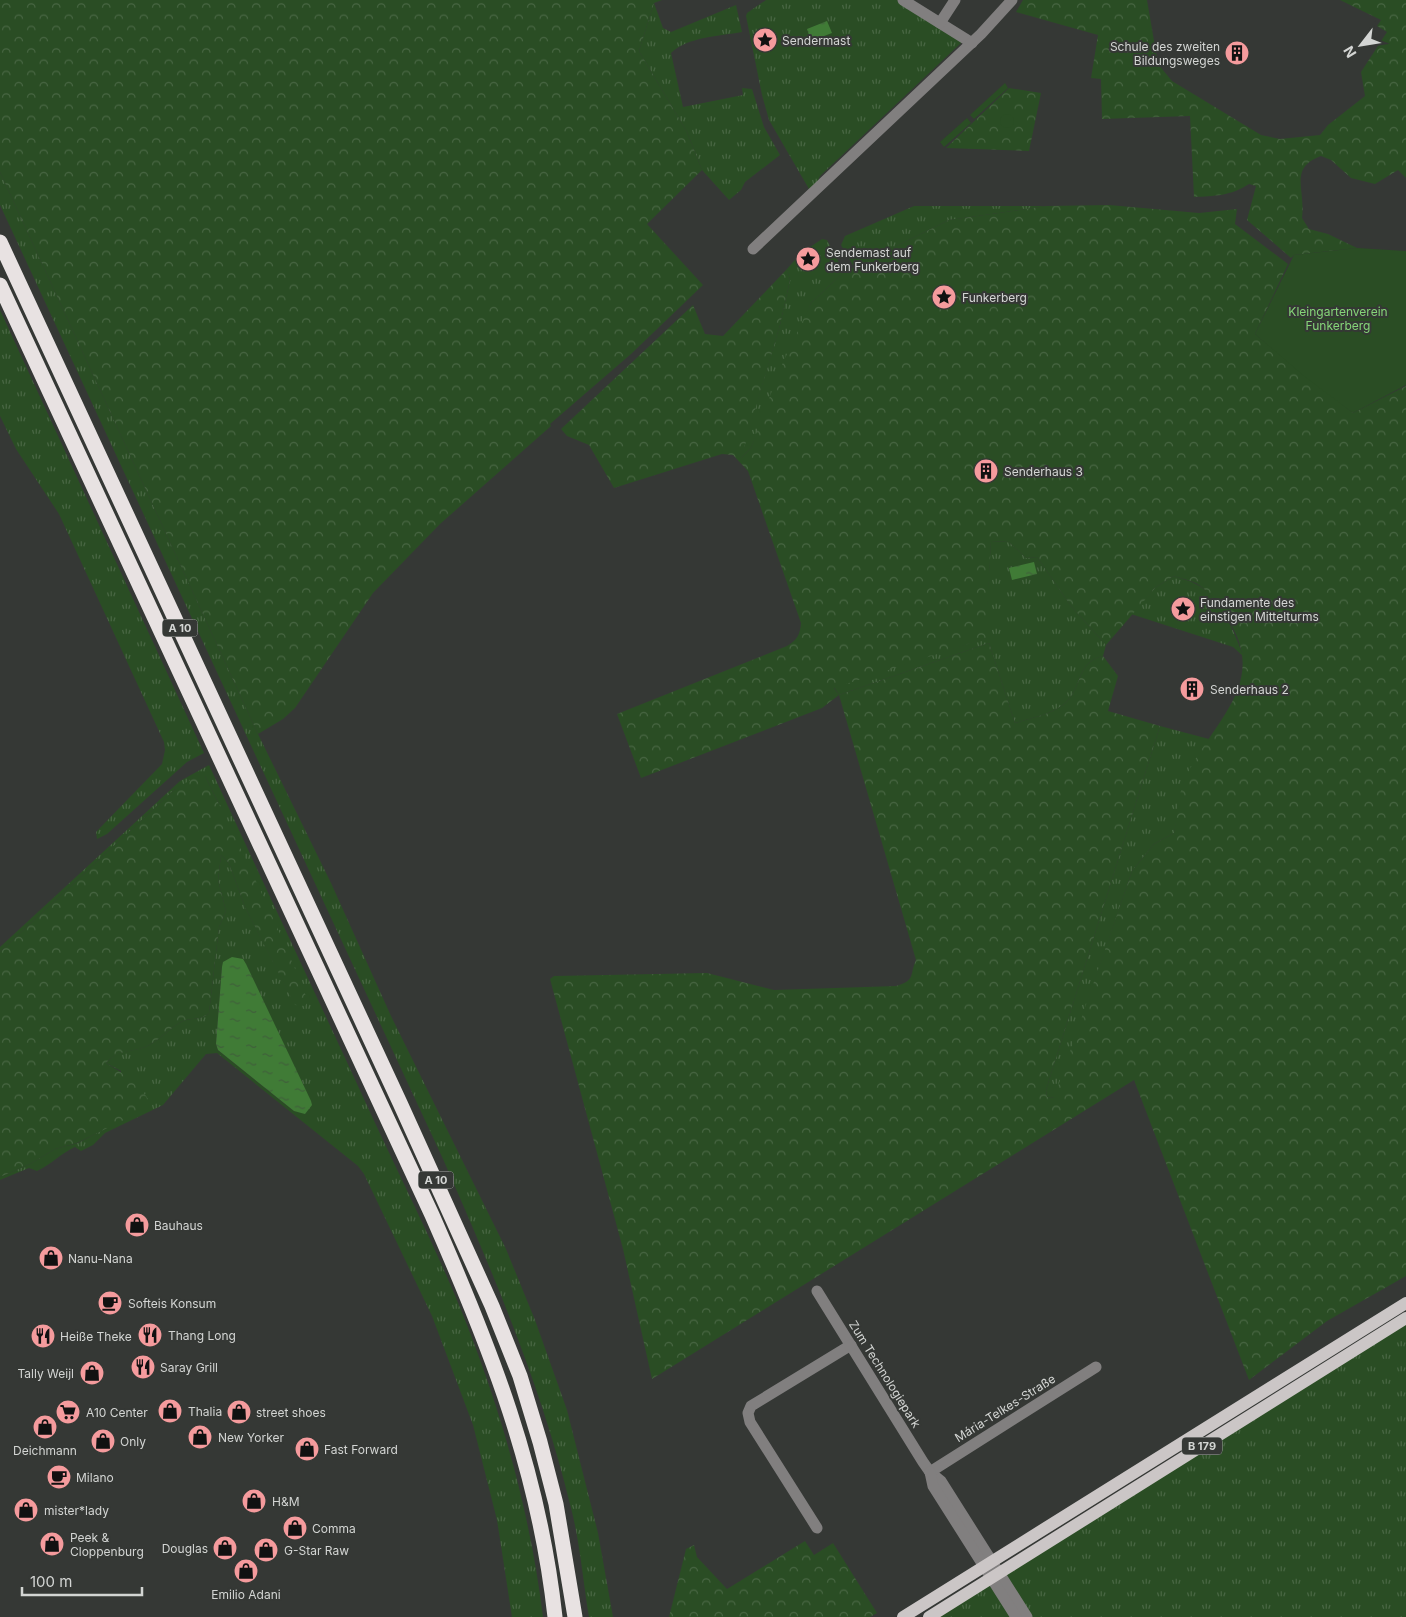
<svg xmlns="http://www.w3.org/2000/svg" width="1406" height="1617" font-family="Inter,sans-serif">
<defs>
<pattern id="grass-tufts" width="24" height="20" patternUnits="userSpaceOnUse" patternTransform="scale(1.25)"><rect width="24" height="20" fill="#2a4d24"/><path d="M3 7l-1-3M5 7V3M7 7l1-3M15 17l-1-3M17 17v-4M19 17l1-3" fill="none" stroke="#486643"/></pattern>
<pattern id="forest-crowns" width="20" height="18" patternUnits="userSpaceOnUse" patternTransform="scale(1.25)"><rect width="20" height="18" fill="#2a4d24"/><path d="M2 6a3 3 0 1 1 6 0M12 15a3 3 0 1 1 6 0" fill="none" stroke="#486643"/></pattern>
<pattern id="water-ripples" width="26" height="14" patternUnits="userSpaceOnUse" patternTransform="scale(1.25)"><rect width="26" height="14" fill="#407b36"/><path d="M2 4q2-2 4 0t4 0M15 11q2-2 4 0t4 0" fill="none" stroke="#40603a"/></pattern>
</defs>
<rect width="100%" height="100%" fill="#353835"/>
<g fill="url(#grass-tufts)" fill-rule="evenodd">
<path d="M766,0H897L962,42L820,176L814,189H809L769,120L762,95L746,16L747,13Z"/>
<path d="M654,3L663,28L671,32L736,5L742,32C720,36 687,37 671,53L683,107L743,95L742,88L752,89L764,127L780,155L745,182L741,190L729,200L702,170L687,132L639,51Z"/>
<path d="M0,172L258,734L331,883L391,1016L506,1249L535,1320L567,1410L598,1533L613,1617H589C583,1581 580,1543 571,1508C542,1387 493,1273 443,1159L0,205Z"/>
<path d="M914,206H1047L949,220L854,267L841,245L845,236Z"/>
<path d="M822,239L827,240L844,272L811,303L751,448L740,459L780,325L790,280L787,269L801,253Z"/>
<path d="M0,310L204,753L187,762L107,834L97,839L96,832L162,764L165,750L164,742L59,514L16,449L0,416Z"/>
<path d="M991,541L1009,542L1026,558L1037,557L1071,606L1106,645L1103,656C1075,662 1083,690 1063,705C1049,715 1031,718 1015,723L989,643L839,695L834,687L985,638Z"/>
<path d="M1174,576C1181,579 1189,580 1196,584C1218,594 1236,634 1243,656L1233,647L1131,614L1156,587Z"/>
<path d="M1160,726L1209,739L1184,782L1174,833L1154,844L1132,871L1055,1098L1047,1097L1046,1090Z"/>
<path d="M209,765C264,885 321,1005 376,1125C412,1202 451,1278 479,1357C510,1442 532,1528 543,1617H512L497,1520L473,1425L432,1316L364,1174L358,1166L217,1053L206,1054L163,1105L105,1133L93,1145L81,1151L75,1147C60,1154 52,1164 37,1171L29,1168L0,1180V1177L30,1164L55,1149L78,1143L114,1124L121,1071L106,1063C120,1048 129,1053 145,1047C158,1042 168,1029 181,1022C190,1017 201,1021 209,1013L219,927L226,911L218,880L221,855L229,863L245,907L295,1004L218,802L205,776L174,790L0,952V947L180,781ZM222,967L294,1111L218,1050L216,1044Z"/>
<path d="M1406,1324V1617H939Z"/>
</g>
<g fill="url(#forest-crowns)" fill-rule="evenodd">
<path d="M0,0H662L654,3L639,51L687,132L702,170L647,224L703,285L631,354L550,424L551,426L440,524L373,593L295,708L283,719L258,734L0,172Z"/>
<path d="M1023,0H1147L1158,64L1172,81L1261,135L1280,139L1320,135L1328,125L1365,96L1361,72L1387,32L1377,26L1381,20L1340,0H1406V178L1398,170L1375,184L1351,178L1331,160L1321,156C1288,168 1306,190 1302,218L1309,229L1328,234L1357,248L1294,255L1291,258L1247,220L1256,186L1249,184C1231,196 1214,196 1194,197L1190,116L1102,119L1101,79L1091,78L1098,35L1016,12Z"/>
<path d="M1009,88L1041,93L1029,151L946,148Z"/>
<path d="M1109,205L1199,213L1237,209L1235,224L1288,264L1255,334L1353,413L1406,386V1276L1327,1321L1249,1380L1134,1080L652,1379L623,1249L550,979L554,976L707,973L774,990L896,986C916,980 909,976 916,960L839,695L822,708L641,778L617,714L787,646C797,640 800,635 801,623L748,471L733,455L722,454L614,488L589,445L567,436L561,429L693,305L705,334L723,336L787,269L790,280L780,325L741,458L751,448L780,369L811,303L844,272L949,220L1047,206ZM991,541L1009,542L1026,558L1037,557L1071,606L1106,645L1156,587L1174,576C1181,579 1192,580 1199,585C1211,593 1220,608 1228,620C1271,685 1208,725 1184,781C1178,796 1177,817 1174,833L1154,844L1132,871L1054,1098L1047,1097L1046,1090L1160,726L1108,711L1118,676L1103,656C1075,662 1083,690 1063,705C1049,715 1031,718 1015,723L989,643L839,695L834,688L986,638Z"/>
<path d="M197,776H205C242,851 278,924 308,1001L305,1006L295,1005L245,907L229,863L221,855L218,880L226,911L219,927L209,1013C201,1021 190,1017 181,1022C168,1029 158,1042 145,1047C130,1053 119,1049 106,1063C126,1075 141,1084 152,1106L77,1143L55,1149L30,1164L0,1177V952L174,790Z"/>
<path d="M805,1541L814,1555L833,1543L877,1613L870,1617H669L686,1549L694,1545L697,1557L727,1589Z"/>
</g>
<g fill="#2a4d24">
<path d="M1005,83L1008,88L974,119L970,115Z"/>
<circle cx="1007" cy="121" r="7"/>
<path d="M967,118L971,123L944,147L940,142Z"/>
<path d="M1357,248L1406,251V385L1353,413L1304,376L1255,334L1294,255Z"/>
</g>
<g fill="url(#water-ripples)">
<path d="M827,21L832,33L811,41L807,29Z"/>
<path d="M1034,562L1037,574L1012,580L1009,568Z"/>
<path d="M232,957L243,959L246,964L311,1101L312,1105L305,1114L294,1111L218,1050L216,1044L222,967L223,962Z"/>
</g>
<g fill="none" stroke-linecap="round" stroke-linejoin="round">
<g stroke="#817f7f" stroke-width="11">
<path d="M903,0L972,43"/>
<path d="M940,23L955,0"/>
<path d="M753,249L981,34L1012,0"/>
<path d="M817,1291L923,1462L930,1472L941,1481L1027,1617"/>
<path d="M930,1472L1096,1367"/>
<path d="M930,1472L933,1486L1016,1617"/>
<path d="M817,1528L750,1422L748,1413L751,1406L851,1345"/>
</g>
<g stroke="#cbc6c6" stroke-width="12">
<path d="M903,1617L1406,1303"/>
<path d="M929,1617L1406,1318"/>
</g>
<g stroke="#e8e2e2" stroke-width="15">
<path d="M0,242L400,1103L492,1306L520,1376L540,1442L556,1504L575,1617"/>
<path d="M0,285L432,1215C491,1349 539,1470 555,1617"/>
</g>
</g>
<defs>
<symbol id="sight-disc" viewBox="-11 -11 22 22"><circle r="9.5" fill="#f59b9d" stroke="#353835"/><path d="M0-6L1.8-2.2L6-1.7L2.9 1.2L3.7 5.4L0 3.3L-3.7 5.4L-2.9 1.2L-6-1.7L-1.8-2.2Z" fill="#111"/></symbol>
<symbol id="building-disc" viewBox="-11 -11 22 22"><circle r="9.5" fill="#f59b9d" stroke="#353835"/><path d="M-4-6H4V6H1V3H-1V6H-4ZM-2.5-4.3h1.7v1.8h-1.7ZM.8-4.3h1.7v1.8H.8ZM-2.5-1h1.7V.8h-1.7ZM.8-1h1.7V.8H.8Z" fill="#111"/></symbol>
<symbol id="shop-disc" viewBox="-11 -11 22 22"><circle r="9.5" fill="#f59b9d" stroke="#353835"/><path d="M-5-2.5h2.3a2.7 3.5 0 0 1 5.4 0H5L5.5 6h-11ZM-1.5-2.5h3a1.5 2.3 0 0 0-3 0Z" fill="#111"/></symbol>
<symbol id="cafe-disc" viewBox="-11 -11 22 22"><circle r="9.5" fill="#f59b9d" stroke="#353835"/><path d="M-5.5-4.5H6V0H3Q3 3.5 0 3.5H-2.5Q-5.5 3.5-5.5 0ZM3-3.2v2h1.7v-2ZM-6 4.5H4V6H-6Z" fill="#111"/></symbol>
<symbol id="restaurant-disc" viewBox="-11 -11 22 22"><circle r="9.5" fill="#f59b9d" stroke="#353835"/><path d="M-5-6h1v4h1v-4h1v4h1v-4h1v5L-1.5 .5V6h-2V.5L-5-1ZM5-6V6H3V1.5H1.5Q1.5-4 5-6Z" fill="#111"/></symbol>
<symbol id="supermarket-disc" viewBox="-11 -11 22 22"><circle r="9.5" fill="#f59b9d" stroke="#353835"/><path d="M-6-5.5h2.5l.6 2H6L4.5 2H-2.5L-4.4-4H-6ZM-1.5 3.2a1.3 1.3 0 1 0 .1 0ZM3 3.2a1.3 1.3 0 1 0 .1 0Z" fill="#111"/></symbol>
</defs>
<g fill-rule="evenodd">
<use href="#sight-disc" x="751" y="26" width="28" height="28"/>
<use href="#building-disc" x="1223" y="39" width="28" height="28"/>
<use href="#sight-disc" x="794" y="245" width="28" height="28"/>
<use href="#sight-disc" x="930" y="283" width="28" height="28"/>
<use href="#building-disc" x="972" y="457" width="28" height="28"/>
<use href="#sight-disc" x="1169" y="595" width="28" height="28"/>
<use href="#building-disc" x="1178" y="675" width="28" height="28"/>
<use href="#shop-disc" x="123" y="1211" width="28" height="28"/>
<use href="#shop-disc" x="37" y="1244" width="28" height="28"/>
<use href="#cafe-disc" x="96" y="1289" width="28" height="28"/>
<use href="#restaurant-disc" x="136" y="1321" width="28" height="28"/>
<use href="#restaurant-disc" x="29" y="1322" width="28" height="28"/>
<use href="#restaurant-disc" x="129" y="1353" width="28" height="28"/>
<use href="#shop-disc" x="78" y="1359" width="28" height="28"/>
<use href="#shop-disc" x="156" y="1397" width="28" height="28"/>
<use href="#supermarket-disc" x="54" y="1398" width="28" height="28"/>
<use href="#shop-disc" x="225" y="1398" width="28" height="28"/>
<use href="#shop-disc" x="31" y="1413" width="28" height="28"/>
<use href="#shop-disc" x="186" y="1423" width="28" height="28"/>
<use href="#shop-disc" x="89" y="1427" width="28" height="28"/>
<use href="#shop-disc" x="293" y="1435" width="28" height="28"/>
<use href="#cafe-disc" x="45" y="1463" width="28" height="28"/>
<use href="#shop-disc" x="240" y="1487" width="28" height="28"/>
<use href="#shop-disc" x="12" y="1496" width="28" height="28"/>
<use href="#shop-disc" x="281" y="1514" width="28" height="28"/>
<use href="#shop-disc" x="38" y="1530" width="28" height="28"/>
<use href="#shop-disc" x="211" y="1534" width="28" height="28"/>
<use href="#shop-disc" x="252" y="1536" width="28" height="28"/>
<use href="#shop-disc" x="232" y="1557" width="28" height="28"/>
</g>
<g text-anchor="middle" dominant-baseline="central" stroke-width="4" stroke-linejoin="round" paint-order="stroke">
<g fill="#353835" stroke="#a4a6a4" stroke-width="1">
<rect x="162.5" y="619.5" width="35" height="17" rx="4"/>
<rect x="418.5" y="1171.5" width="35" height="17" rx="4"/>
<rect x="1182" y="1437.5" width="40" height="17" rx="4"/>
</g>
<g font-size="11" font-weight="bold" fill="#d3d5d3">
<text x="180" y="628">A 10</text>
<text x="436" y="1180">A 10</text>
<text x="1202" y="1446">B 179</text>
</g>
<g font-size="12" fill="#d3d5d3" stroke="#353835" text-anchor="start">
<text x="782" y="40">Sendermast</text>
<text x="1220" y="46" text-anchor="end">Schule des zweiten<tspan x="1220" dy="14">Bildungsweges</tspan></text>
<text x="826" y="252">Sendemast auf<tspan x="826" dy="14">dem Funkerberg</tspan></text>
<text x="962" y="297">Funkerberg</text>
<text x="1004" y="471">Senderhaus 3</text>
<text x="1200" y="602">Fundamente des<tspan x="1200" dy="14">einstigen Mittelturms</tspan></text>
<text x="1210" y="689">Senderhaus 2</text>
<text x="154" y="1225">Bauhaus</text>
<text x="68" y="1258">Nanu-Nana</text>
<text x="128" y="1303">Softeis Konsum</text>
<text x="168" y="1335">Thang Long</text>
<text x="60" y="1336">Heiße Theke</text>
<text x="160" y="1367">Saray Grill</text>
<text x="74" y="1373" text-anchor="end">Tally Weijl</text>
<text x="188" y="1411">Thalia</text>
<text x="86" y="1412">A10 Center</text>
<text x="256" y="1412">street shoes</text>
<text x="218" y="1437">New Yorker</text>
<text x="120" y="1441">Only</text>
<text x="324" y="1449">Fast Forward</text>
<text x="45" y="1450" text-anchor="middle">Deichmann</text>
<text x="76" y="1477">Milano</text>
<text x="272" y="1501">H&amp;M</text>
<text x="44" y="1510">mister*lady</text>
<text x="312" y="1528">Comma</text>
<text x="70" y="1537">Peek &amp;<tspan x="70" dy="14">Cloppenburg</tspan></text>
<text x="208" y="1548" text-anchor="end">Douglas</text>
<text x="284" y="1550">G-Star Raw</text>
<text x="246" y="1594" text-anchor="middle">Emilio Adani</text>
</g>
<g font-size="12" fill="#85d578" stroke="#353835">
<text x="1338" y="311">Kleingartenverein<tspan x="1338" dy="14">Funkerberg</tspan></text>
</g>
<g font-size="12" fill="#d3d5d3" stroke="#353835">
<text transform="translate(885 1374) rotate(58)">Zum Technologiepark</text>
<text transform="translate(1005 1408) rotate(-32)">Mária-Telkes-Straße</text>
</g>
</g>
<g transform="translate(1361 45) rotate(239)" stroke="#353835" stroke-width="4" paint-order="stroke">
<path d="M0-4L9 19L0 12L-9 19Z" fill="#d3d5d3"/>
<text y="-8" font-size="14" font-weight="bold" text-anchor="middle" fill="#d3d5d3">N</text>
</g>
<path d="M22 1587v8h120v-8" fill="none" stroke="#d3d5d3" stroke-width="2.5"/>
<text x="30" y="1587" font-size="15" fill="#d3d5d3" stroke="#353835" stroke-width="4" paint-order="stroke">100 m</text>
</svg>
